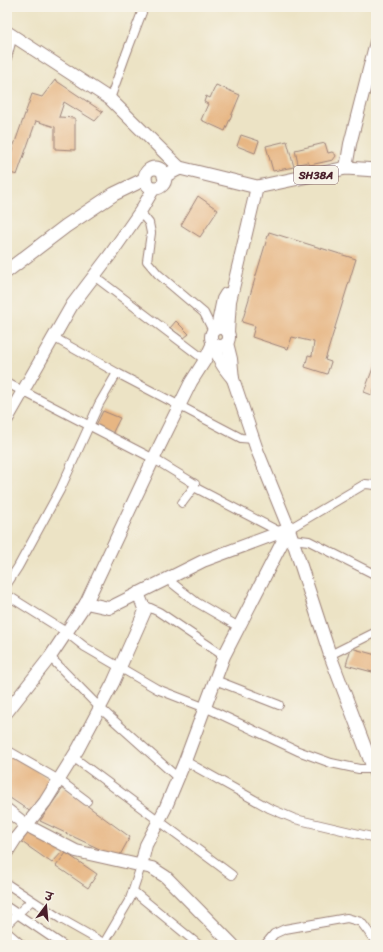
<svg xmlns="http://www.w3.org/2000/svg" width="383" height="952" font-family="Sriracha,'Playpen Sans Deva',sans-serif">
<rect width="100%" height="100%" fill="#f7f3e8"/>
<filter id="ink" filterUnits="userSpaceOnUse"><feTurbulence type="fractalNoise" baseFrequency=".025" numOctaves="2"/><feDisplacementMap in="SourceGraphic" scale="8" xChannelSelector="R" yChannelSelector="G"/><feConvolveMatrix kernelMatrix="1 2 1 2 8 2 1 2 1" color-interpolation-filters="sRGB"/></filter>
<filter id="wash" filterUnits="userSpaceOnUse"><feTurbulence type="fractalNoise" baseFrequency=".012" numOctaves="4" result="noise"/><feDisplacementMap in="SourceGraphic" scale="16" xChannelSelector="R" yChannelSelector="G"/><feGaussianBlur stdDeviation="0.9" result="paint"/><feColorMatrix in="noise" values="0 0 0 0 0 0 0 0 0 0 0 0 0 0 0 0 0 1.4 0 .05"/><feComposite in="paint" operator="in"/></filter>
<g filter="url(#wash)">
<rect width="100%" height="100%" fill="#ece3c5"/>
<g id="blocks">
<g fill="#e7b683">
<path d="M55,80L103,112L95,121L64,102L59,117L75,118V150L55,149V127L36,121L17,175L7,172V165L32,94L42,97Z"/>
<path d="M216,85L240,95L225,131L201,120L208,104L204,102L206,96L210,98Z"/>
<path d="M241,135L259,141L255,153L237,146Z"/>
<path d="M287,141L294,167L273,171L266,146Z"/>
<path d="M325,143L328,153L332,152L335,154L336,156L333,160L310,165L308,162L298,164L295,150Z"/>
<path d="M198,196L218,210L200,237L181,225Z"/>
<path d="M269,232L356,259L325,360L331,362L327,374L305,367L308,355L312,356L314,342L292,337L288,349L252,337L255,326L242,322Z"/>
<path d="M176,321L189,334L184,338L170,328Z"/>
<path d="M376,360V384L372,395L364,392Z"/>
<path d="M103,411L120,418L111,436L95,427Z"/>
<path d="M351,648L376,655V673L346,665Z"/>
<path d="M7,751L54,782L31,812L7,796Z"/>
<path d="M63,788L130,837L120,855L106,852L40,821Z"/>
<path d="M30,830L64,850L52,863L16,838Z"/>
<path d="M66,853L97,874L88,888L56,866Z"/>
</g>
</g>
</g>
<g filter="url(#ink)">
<use href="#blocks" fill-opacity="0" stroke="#9b8178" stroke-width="1"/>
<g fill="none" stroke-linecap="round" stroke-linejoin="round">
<defs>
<g id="street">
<path d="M7,58L13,35"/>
<path d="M110,99L125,57L144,7"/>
<path d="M140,212L149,223L151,233L147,261L158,274L204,313L213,331"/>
<path d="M94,276L205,360"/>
<path d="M53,337L119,374L241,438L254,439"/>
<path d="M7,383L154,459L195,484"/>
<path d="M182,503L194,487L280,532"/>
<path d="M289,529L365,484L376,485"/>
<path d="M292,539L309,541L376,575"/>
<path d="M167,579L196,602L239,627"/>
<path d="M7,584L18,567L60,490L99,404L117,373"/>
<path d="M7,595L66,632L85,647L157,689L211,710L298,751L331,763L359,769H373"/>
<path d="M142,604L159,612L224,656"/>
<path d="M330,655L376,632"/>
<path d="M50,657L100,708L178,778"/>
<path d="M215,680L279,705"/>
<path d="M7,750L59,780L87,801"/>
<path d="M73,757L232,875"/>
<path d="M185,761L269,808L295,819L376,838"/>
<path d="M7,884L61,919L107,945"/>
<path d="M133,891L199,945"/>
<path d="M7,907L63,945"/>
<path d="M7,924L31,901"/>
<path d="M7,932L22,945"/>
<path d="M103,945L130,899L141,866"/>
<path d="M265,945L274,934L285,929L347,918L361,922L376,942"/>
</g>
<g id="secondary">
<path d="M7,32L110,99L180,168"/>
<path d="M346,168L350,144L376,42"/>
<circle cx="220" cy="337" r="9"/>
<path d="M217,328L223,299L226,294"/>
<path d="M228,332L230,301L257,187"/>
<path d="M227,343L231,359L233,379L257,450L289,529L330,655L376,776"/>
<path d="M216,345C218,361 223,367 233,379"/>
<path d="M7,419L72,305L110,255L140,212L154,188"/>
<path d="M86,603L160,445L191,382L205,360L213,343"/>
<path d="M7,712L50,657L86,603L109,608L203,561L289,529"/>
<path d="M7,810L26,825L76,851L152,868L166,877L233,945"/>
<path d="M7,852L16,838L45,802L78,749L113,683L145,611L138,593"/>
<path d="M141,866L146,845L165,809L185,761L224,656L289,529"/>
</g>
<g id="primary">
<circle cx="155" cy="178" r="10"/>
<path d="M164,176L180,168L257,187L346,168L376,170"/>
<path d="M7,271L66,226L114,194L145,179"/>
</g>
</defs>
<use href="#street" stroke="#9b8178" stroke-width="10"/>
<use href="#secondary" stroke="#9b8178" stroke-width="14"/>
<use href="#primary" stroke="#9b8178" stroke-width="15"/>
<use href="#street" stroke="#fff" stroke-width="8"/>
<use href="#secondary" stroke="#fff" stroke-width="12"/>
<use href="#primary" stroke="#fff" stroke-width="13"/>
</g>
</g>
<g text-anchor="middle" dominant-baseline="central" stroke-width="3" stroke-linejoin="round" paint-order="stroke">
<rect fill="#f7f3e8" stroke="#7e5f64" stroke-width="1" x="294" y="166" width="44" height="18" rx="3"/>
<g font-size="11" font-weight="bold" fill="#4a1f2b">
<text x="316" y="175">SH38A</text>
</g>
</g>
<rect width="383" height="952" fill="none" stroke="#f7f3e8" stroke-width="24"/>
<g transform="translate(46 906) rotate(16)" stroke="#f7f3e8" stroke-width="3" paint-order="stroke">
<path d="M0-3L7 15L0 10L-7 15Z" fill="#4a1f2b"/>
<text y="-6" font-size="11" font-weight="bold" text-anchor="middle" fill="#4a1f2b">उ</text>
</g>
</svg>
